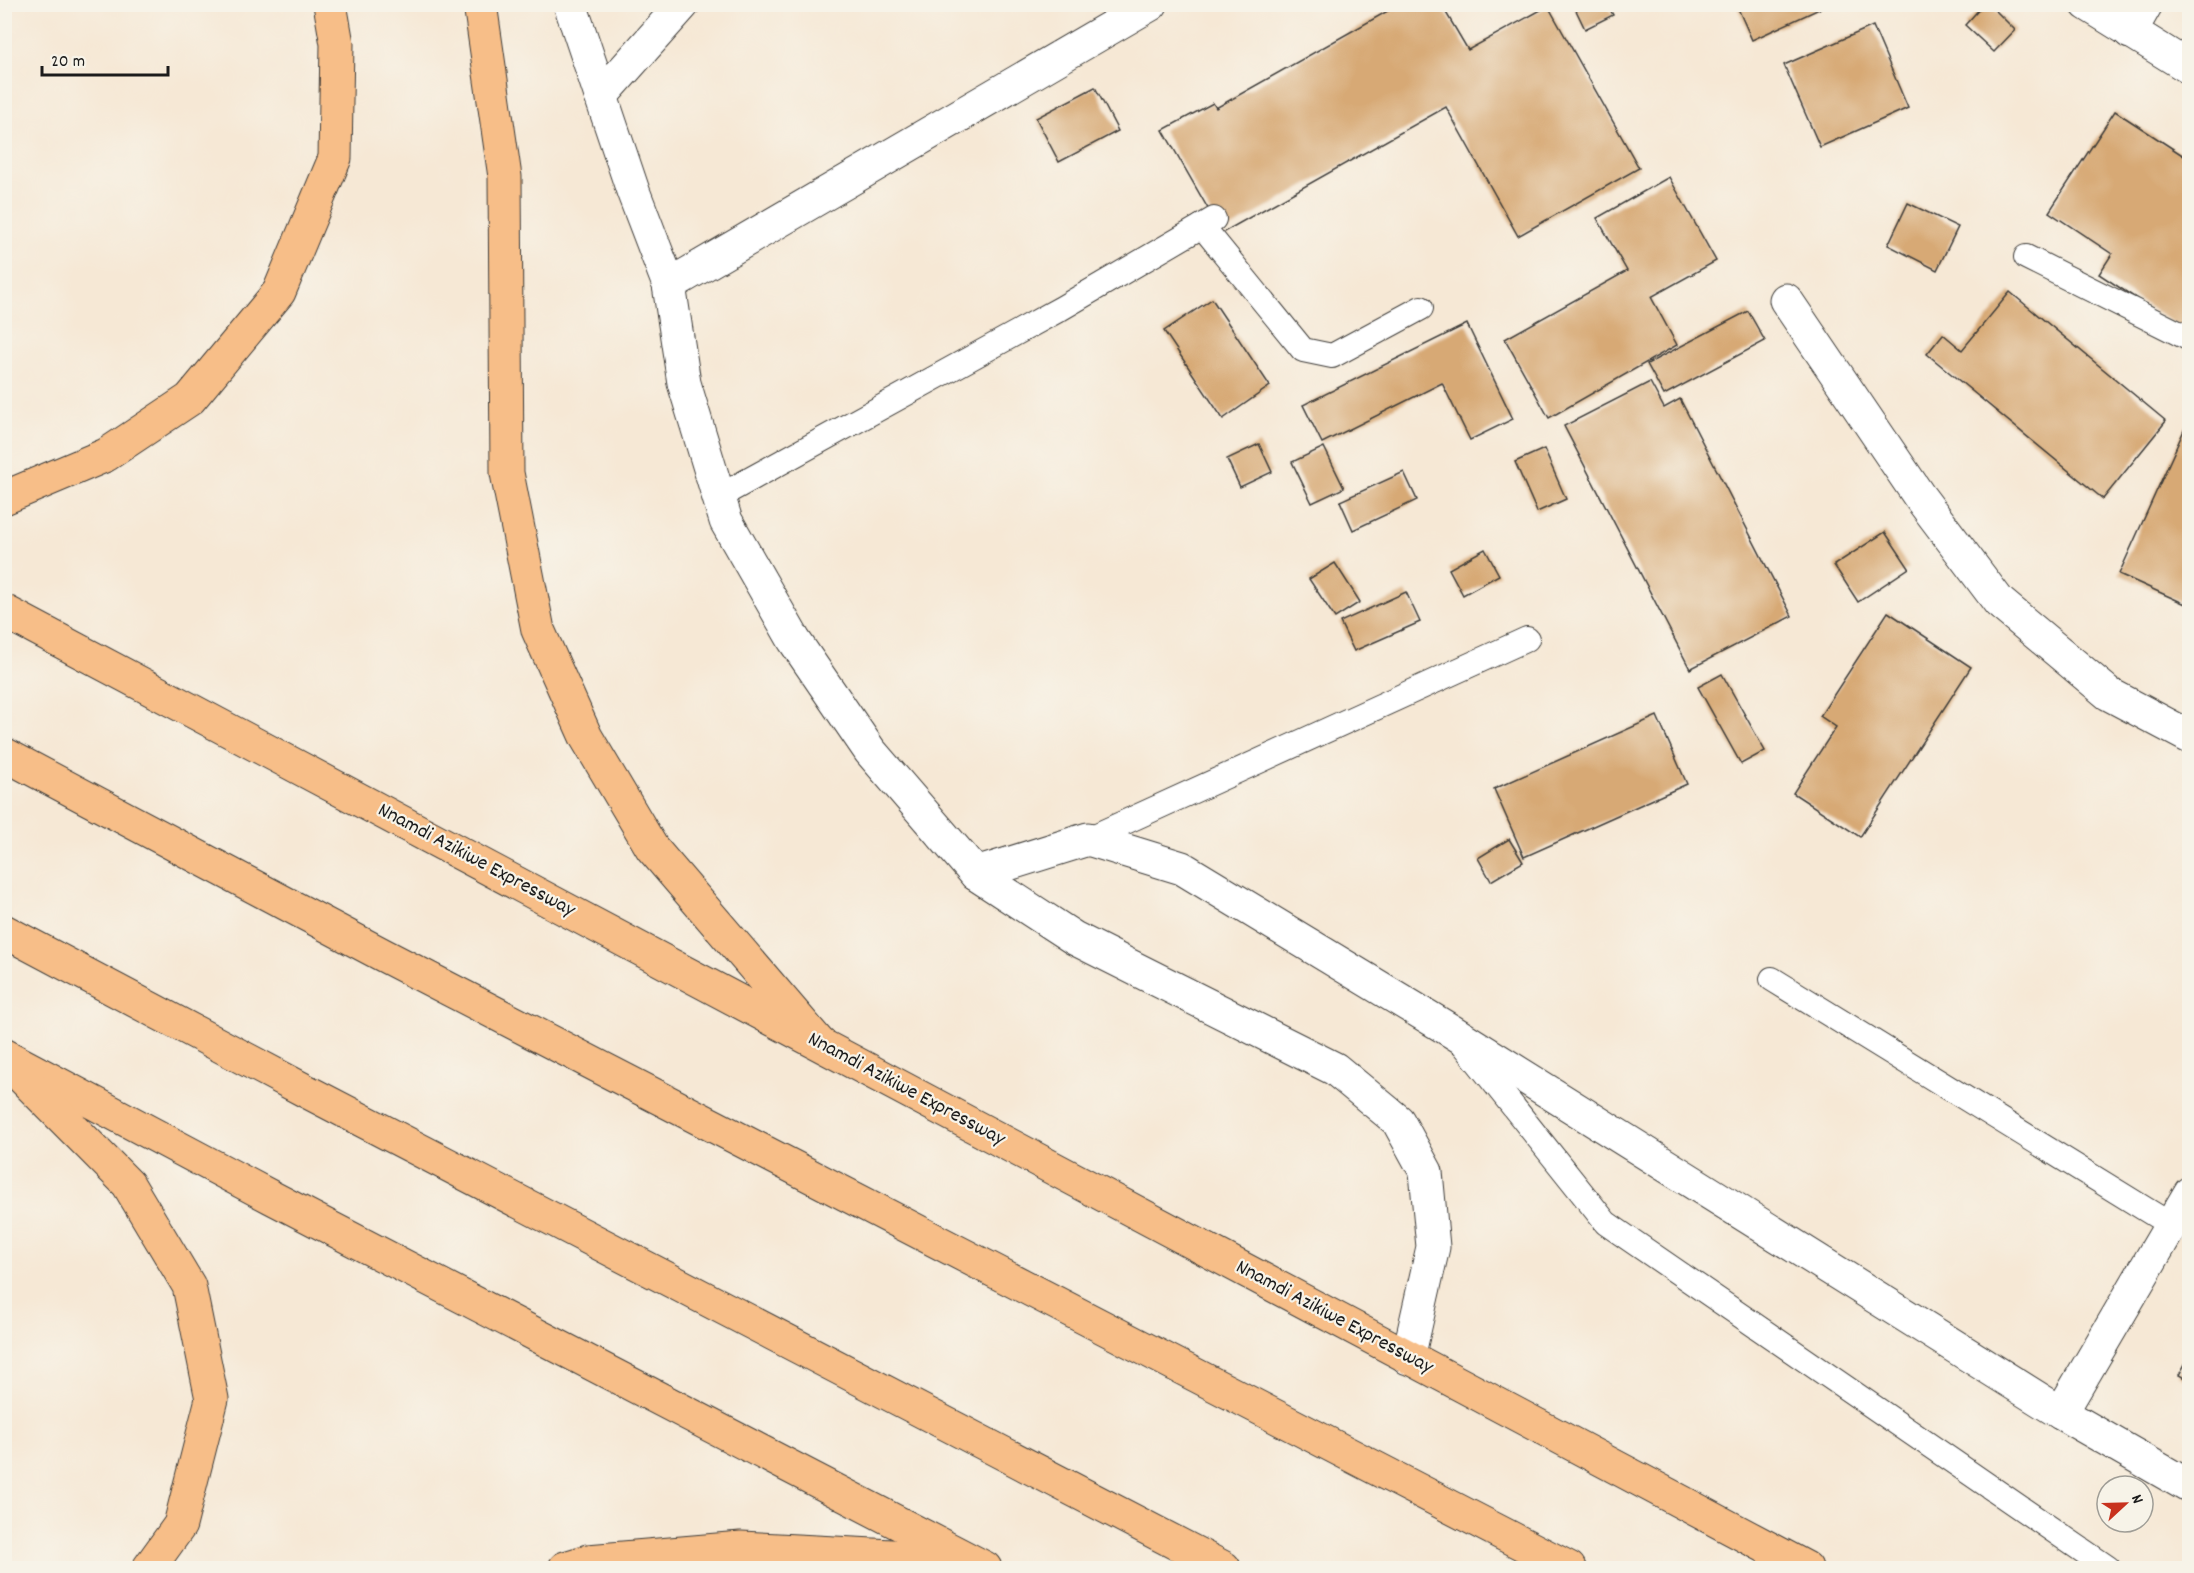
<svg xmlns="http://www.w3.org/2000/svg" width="2194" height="1573" font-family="Dekko,sans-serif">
<rect width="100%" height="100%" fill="#f7f3e8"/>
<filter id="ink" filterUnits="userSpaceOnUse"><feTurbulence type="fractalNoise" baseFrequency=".0167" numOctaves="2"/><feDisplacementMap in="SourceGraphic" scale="12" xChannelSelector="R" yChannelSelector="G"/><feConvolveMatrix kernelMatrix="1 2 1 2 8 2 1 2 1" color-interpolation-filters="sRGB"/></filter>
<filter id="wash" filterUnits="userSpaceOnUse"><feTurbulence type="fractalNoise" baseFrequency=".008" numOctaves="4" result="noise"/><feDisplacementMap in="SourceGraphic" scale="24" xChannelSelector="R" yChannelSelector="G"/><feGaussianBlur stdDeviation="1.35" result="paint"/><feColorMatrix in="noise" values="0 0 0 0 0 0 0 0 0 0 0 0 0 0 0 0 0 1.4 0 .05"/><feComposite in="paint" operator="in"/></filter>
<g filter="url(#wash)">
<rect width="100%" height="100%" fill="#f6e8d5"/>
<g id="blocks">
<g fill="#d7a974">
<path d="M1400,4H1441L1468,50L1548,6L1639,168L1518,236L1446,107L1222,233L1163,130L1213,103L1216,108Z"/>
<path d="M1573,4H1607L1613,15L1585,29Z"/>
<path d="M1736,4H1830L1752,40Z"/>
<path d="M1984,4H1989L2015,30L1994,52L1965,25Z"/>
<path d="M1873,26L1908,108L1820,147L1784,65Z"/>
<path d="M1095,87L1118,131L1059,162L1036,118Z"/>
<path d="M2115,111L2190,160V334L2099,274L2112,254L2049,212Z"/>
<path d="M1669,177L1716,261L1651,297L1677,345L1549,418L1505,339L1627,271L1597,218Z"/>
<path d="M1908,203L1958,227L1937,270L1888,245Z"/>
<path d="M2010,292L2166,421L2103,499L1927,354L1943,334L1962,350Z"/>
<path d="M1212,299L1270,386L1223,419L1164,331Z"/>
<path d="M1748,311L1765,341L1664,395L1647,364Z"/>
<path d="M1467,324L1513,419L1470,440L1442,383L1322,443L1303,405Z"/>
<path d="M1650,382L1664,408L1680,399L1792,616L1690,669L1564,426Z"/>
<path d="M2190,417V606L2119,574Z"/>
<path d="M1259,444L1272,472L1240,487L1227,459Z"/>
<path d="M1324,447L1344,488L1312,503L1292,462Z"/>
<path d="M1544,449L1566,499L1537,512L1515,462Z"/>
<path d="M1404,472L1417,500L1353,530L1340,501Z"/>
<path d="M1885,532L1909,568L1858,602L1834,565Z"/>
<path d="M1485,549L1499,575L1463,595L1449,569Z"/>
<path d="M1335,563L1360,602L1335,618L1309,579Z"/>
<path d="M1406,592L1420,622L1354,651L1340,622Z"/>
<path d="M1888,612L1971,667L1860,837L1793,793L1836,727L1820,716Z"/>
<path d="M1722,674L1765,751L1741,764L1698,687Z"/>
<path d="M1657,716L1687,784L1524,857L1494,789Z"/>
<path d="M1509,839L1523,862L1491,881L1478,858Z"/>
<path d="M2190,1355V1381L2179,1375Z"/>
</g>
</g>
</g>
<g filter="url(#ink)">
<use href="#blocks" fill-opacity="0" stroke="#3d3b38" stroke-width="1.5"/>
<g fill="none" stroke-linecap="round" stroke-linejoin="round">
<defs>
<g id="service">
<path d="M1202,226L1303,350L1332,356L1421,308"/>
<path d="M2026,257L2190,339"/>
<path d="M718,497L1060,309L1214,219"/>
<path d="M1088,839L1527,639"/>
<path d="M1772,979L2171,1225"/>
<path d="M1464,1045L1606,1223L2108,1568"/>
</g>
<g id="minor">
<path d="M570,4L633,191L669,285L684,383L726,521L794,640L870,751L976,874L1074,938L1335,1069L1398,1121L1426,1172L1433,1247L1408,1358"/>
<path d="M2087,4L2190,68"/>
<path d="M2130,32L2146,4"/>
<path d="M601,96L683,4"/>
<path d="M669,285L1151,4"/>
<path d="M1786,300L1919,496L1999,602L2109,694L2190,737"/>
<path d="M976,874L1088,839L1182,868L1453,1032L2061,1413L2190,1487"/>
<path d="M2061,1413L2190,1193"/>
</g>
<g id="trunk">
<path d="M4,611L1806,1568"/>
<path d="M4,1055L271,1197L985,1568"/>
</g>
<g id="motorway">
<path d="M480,4L505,177L507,473L538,630L586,737L652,848L819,1043"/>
<path d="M4,498L106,455L190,399L279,292L335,158L337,44L330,4"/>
<path d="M4,754L383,955L1569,1568"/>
<path d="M4,931L304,1090L1224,1568"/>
<path d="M4,1059L128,1184L189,1286L212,1399L180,1525L149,1568"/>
<path d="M565,1568L588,1561L741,1548L968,1560"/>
</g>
</defs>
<use href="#service" stroke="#3d3b38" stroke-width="26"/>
<use href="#minor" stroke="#3d3b38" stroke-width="35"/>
<use href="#trunk" stroke="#3d3b38" stroke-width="35"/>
<use href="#motorway" stroke="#3d3b38" stroke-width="35"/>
<use href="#service" stroke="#fff" stroke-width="24"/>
<use href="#minor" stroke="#fff" stroke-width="33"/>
<use href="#trunk" stroke="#f7be88" stroke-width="33"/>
<use href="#motorway" stroke="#f7be88" stroke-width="33"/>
</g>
</g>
<g text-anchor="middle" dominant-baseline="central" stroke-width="4.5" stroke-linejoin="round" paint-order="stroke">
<g font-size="21" fill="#1c1c1c" stroke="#f7f3e8">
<text transform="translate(476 861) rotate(28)">Nnamdi Azikiwe Expressway</text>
<text transform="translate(906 1090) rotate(28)">Nnamdi Azikiwe Expressway</text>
<text transform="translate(1334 1318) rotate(28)">Nnamdi Azikiwe Expressway</text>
</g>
</g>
<rect width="2194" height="1573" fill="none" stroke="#f7f3e8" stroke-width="24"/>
<g transform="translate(2125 1504) rotate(68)"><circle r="28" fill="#f7f3e8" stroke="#9f9d96" stroke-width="1.5"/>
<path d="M0-4.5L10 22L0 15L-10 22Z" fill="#c8321e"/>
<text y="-9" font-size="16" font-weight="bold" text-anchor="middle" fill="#1c1c1c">N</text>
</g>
<path d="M42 66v9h126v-9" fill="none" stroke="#1c1c1c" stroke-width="3"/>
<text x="51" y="66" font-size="18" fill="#1c1c1c" stroke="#f7f3e8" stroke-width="4.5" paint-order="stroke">20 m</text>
</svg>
